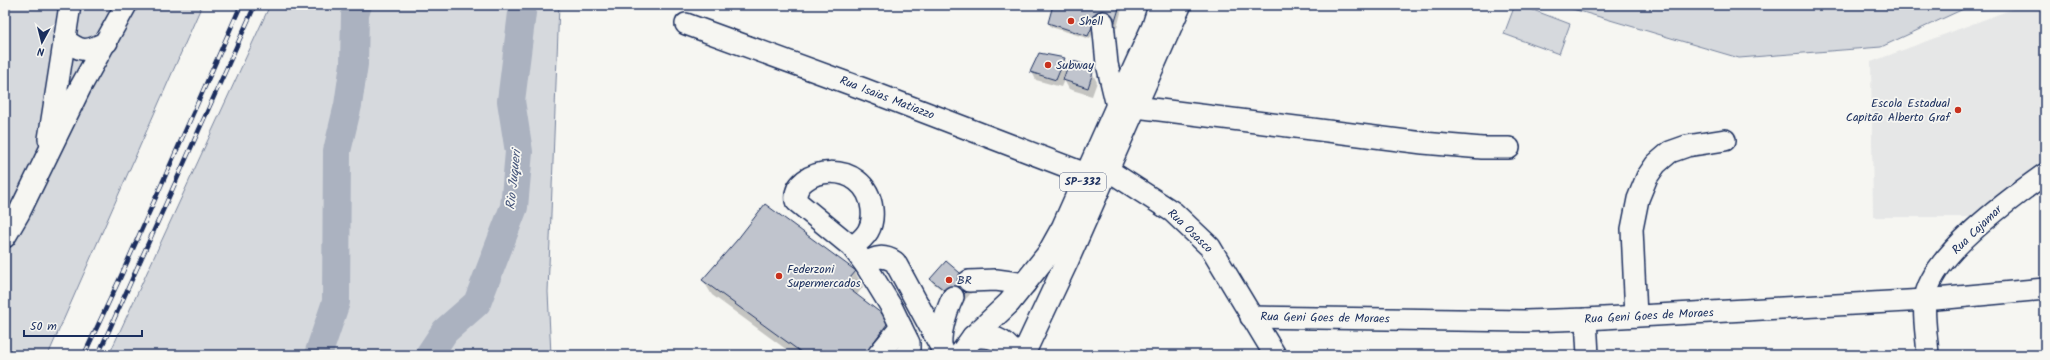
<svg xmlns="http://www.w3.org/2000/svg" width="2050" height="360" font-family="Kalam,sans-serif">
<rect width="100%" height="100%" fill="#f6f6f2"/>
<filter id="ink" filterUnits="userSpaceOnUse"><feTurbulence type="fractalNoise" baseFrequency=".025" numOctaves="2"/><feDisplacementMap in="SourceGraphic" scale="8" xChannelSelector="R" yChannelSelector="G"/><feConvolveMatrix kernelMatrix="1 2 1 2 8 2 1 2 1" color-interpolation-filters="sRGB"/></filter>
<g filter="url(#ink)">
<path fill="#e6e7e7" d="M2023,5H2045V158L1970,217H1873L1871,62Z"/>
<g fill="#d6d9dd" stroke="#78849e">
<path d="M5,5H202L48,355H5Z"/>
<path d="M270,5H559L548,292L551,355H109Z"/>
<path d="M1515,5H1520L1570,24L1559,54L1504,34Z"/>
<path d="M1559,5H1972L1881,47L1739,58Z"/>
<path d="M993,344L1007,355H973L976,349Z"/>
</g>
<g fill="#0003">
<path d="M1054,5H1123L1117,28L1097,23L1090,39L1051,27L1049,23Z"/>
<path d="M1064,59L1069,67H1089L1097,82L1092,96L1069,89L1064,80L1061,87L1036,80L1032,72Z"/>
<path d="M855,272L863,287L856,296L889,321L898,336L884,355H794L712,295L703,280Z"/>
<path d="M931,279L975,289L961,304L933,283Z"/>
</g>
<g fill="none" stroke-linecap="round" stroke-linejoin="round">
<g stroke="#abb2c0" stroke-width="28">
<path d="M318,355L336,302L337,151L348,105L354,64L355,14L358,5"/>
<path d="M429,355L445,331L477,303L514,207L519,152L511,101L523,5"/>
</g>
</g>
<g fill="#c0c4cd" stroke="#1b2f5e">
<path d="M1053,5H1120L1114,25L1095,20L1088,36L1048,23Z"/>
<path d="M1039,53L1065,58L1056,80L1030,72Z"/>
<path d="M1070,60L1090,66L1093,72L1088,88L1063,80Z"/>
<path d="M765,204L856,271L844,285L890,320L864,355H805L702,280L737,240Z"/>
<path d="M946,261L973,284L958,301L930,279Z"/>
</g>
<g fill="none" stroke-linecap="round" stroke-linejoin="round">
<path stroke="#caced4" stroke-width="21" stroke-dasharray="21 10" stroke-linecap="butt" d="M1103,22L1108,5"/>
<defs>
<g id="minor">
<path d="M1103,22L1107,64L1117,106"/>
<path d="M686,24L864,89L1086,174"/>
<path d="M64,39C82,53 86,52 107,42"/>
<path d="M1136,107L1423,143L1482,148H1509"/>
<path d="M49,139L70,5"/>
<path d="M1108,170L1173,212L1210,247L1275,355"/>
<path d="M5,237L19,213L80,88L126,5"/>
<path d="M852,247C866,237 874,228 872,209C866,156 791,167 796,201L852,247L865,264L892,308L904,333L909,343V349L905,355"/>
<path d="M865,264C876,256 884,255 895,262L941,347"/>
<path d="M969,281L996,280L1025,284"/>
<path d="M1636,316L1632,229L1638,199L1647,177L1656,164L1670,152L1687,146L1725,140"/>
<path d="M1251,317L1526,321L1586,319L1925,300L2045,289"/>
<path d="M1586,319L1588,355"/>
<path d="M943,350C936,340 948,307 953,297"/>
<path d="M878,355L901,327"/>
<path d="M1928,355C1927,337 1923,318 1925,300C1929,257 2011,198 2045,174"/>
</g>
<g id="major">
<path d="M973,337C992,335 1004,339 1015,355"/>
<path d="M960,355L973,337L1009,303L1048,254L1063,227L1117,106L1153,27L1160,5"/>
<path d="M1023,355L1068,259L1180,5"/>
</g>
</defs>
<use href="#minor" stroke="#1b2f5e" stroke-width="24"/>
<use href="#major" stroke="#1b2f5e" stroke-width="25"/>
<use href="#minor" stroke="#f6f6f2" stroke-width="21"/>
<use href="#major" stroke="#f6f6f2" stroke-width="22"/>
<defs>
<g id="rail">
<path d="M84,355L121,276L241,5"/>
<path d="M98,355L255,5"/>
</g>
</defs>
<use href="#rail" stroke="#1b2f5e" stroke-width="4.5"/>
<use href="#rail" stroke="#f6f6f2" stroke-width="3" stroke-dasharray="9" stroke-linecap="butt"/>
</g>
</g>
<g fill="#c8321e" stroke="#f6f6f2" stroke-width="1.5">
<circle cx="1071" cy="21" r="4"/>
<circle cx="1048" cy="65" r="4"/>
<circle cx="1958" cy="110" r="4"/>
<circle cx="779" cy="276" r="4"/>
<circle cx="949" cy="280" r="4"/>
</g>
<g text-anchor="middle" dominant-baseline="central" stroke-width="3.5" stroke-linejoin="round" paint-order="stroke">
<rect fill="#f6f6f2" stroke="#5d6b8a" stroke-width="1" x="1060" y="173" width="46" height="18" rx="3"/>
<g font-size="11" font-weight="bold" fill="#1b2f5e">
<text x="1083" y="182">SP-332</text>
</g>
<g font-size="12" fill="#1b2f5e" stroke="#f6f6f2" text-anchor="start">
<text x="1079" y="21">Shell</text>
<text x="1056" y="65">Subway</text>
<text x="1950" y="103" text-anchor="end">Escola Estadual<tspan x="1950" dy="14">Capitão Alberto Graf</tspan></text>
<text x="787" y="269">Federzoni<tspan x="787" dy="14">Supermercados</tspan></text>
<text x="957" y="280">BR</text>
</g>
<g font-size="12" fill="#1b2f5e" stroke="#f6f6f2">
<text transform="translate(887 98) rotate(21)">Rua Isaias Matiazzo</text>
<text transform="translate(1977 230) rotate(-44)">Rua Cajamar</text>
<text transform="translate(1190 231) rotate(44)">Rua Osasco</text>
<text transform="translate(1649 316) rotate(-3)">Rua Geni Goes de Moraes</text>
<text transform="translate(1325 318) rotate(1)">Rua Geni Goes de Moraes</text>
</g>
<g font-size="13" font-style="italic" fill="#46567b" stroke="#f6f6f2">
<text transform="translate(514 180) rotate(-84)">Rio Juqueri</text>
</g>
</g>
<rect width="2050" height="360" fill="none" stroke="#f6f6f2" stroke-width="20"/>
<rect x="10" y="10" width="2030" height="340" fill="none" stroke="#1b2f5e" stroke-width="1.5" filter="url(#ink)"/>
<g transform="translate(42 42) rotate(187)" stroke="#f6f6f2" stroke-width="3" paint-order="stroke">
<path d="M0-3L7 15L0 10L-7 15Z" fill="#1b2f5e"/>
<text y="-6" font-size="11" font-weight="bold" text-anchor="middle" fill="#1b2f5e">N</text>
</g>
<path d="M24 330v6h118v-6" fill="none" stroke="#1b2f5e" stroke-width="2"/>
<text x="30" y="330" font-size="12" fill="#1b2f5e" stroke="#f6f6f2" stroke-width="3" paint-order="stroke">50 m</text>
</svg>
